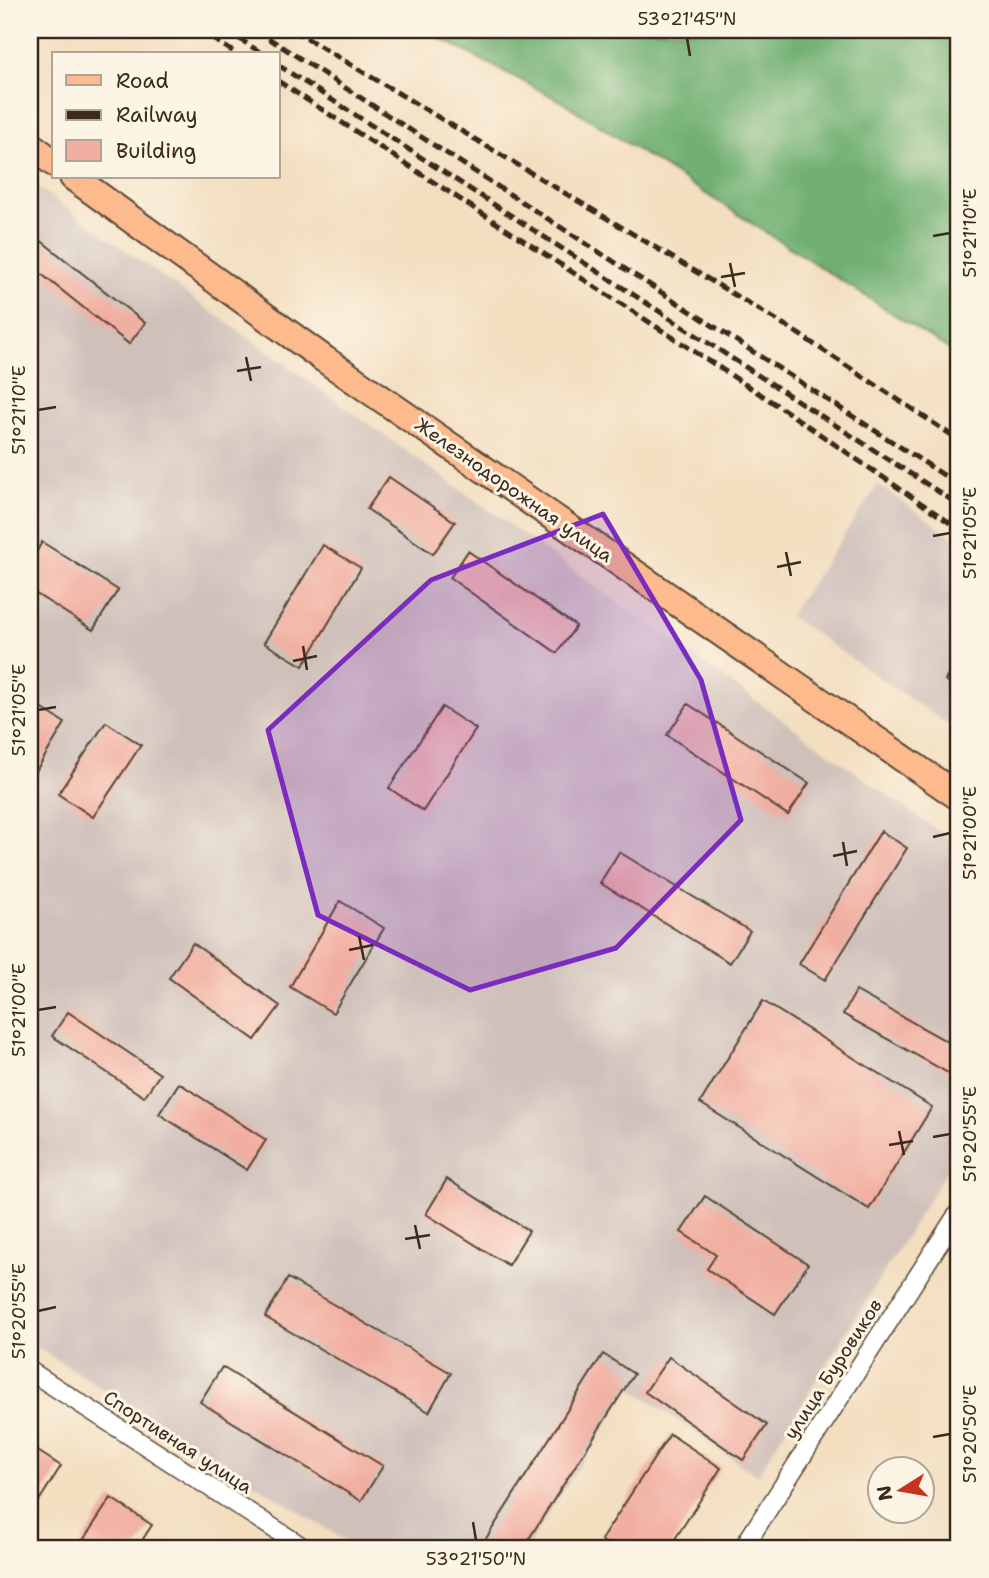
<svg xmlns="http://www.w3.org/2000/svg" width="989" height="1578" font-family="'Shantell Sans',sans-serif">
<rect width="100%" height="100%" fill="#fcf5e5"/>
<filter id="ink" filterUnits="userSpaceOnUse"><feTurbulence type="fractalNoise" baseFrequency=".0143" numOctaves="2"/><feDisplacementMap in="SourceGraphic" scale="14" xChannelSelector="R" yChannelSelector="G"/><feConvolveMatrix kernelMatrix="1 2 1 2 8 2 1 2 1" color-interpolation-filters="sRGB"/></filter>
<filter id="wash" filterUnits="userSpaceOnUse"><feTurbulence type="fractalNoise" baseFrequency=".00686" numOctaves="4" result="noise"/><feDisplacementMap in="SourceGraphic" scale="28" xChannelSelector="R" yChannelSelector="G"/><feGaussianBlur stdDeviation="1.57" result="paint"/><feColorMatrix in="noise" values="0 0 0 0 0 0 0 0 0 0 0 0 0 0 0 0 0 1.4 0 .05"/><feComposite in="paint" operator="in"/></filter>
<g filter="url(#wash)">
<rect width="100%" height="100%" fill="#f3dec0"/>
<g fill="#cfc0ba">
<path d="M30,182L959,846V1151L757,1476L630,1387L527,1548H357L30,1343Z"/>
<path d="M878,485L959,541V732L789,616Z"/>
</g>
<path fill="#71b072" stroke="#566d48" stroke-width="2" d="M424,30H959V356L561,101Z"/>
<g id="blocks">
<g fill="#f1afa1">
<path d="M30,232L145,323L129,344L30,265Z"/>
<path d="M389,477L455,522L433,554L367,509Z"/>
<path d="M42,542L118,590L93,630L30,590V563Z"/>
<path d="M323,545L361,568L303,666L264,643Z"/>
<path d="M468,551L576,626L557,653L450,578Z"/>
<path d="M959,659V690L945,680Z"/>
<path d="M30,701L65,723L30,781Z"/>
<path d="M688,704L809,783L788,815L667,735Z"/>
<path d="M442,707L476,729L423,811L389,788Z"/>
<path d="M106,722L141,745L93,817L58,794Z"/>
<path d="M881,831L907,848L825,980L799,964Z"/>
<path d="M619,852L750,931L730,963L600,883Z"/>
<path d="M340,901L384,928L333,1013L290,987Z"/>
<path d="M193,943L280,1006L255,1040L169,978Z"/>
<path d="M856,991L959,1048V1079L843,1014Z"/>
<path d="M763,1001L932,1107L869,1209L700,1103Z"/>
<path d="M68,1012L160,1074L144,1097L52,1036Z"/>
<path d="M179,1083L266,1140L247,1170L159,1114Z"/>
<path d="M447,1179L529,1231L508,1265L426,1214Z"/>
<path d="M705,1196L808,1264L775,1314L707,1269L716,1255L681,1232Z"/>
<path d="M288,1278L451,1373L429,1412L265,1317Z"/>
<path d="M603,1354L634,1374L523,1548H480Z"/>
<path d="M669,1357L767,1425L743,1460L645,1392Z"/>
<path d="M222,1367L383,1466L361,1501L200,1402Z"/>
<path d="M670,1434L721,1468L669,1548H613L601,1540Z"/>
<path d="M30,1446L61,1466L33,1510L30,1508Z"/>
<path d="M111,1498L152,1525L137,1548H78Z"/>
</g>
</g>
</g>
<g filter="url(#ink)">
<use href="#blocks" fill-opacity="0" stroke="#574536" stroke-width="2"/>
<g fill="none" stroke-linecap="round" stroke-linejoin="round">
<defs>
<g id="minor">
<path d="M30,1371L304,1548"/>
<path d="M743,1548L959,1212"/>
</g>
<g id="primary">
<path d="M30,145L54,163"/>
<path d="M73,177L324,359L959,797"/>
</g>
</defs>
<use href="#minor" stroke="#574536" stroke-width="21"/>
<use href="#primary" stroke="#574536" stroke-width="30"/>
<use href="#minor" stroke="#fff" stroke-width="18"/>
<use href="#primary" stroke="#fcba8d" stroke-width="26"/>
<g stroke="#3b2a1e" stroke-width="5" stroke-dasharray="10 5" stroke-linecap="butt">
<path d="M199,30L237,54"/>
<path d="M226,30L263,54"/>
<path d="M256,30L959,485"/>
<path d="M293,30L788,327L959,440"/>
<path d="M278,65L959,505"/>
<path d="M278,81L780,407L959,529"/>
</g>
</g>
</g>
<path fill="#7b2cbf" fill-opacity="0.2" stroke="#7b2cbf" stroke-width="5" stroke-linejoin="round" d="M603,514L701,680L741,820L616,948L470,990L318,915L268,730L431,580Z"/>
<path fill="none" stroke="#3b2a1e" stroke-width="2.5" d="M687,38L690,56M933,236L950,233M730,263L735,287M721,277L745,273M246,357L251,381M237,371L261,367M38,410L56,407M933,536L950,533M786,552L791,576M777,567L801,562M303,646L307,670M293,661L317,656M38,710L56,707M933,837L950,833M843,842L847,866M833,856L857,851M359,936L364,960M349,950L373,945M38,1010L56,1007M899,1131L904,1155M933,1137L950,1134M889,1145L913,1141M415,1225L420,1249M405,1239L430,1235M38,1311L56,1307M933,1437L950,1434M473,1522L476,1540"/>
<g text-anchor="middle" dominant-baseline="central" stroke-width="6" stroke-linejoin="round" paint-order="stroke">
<g font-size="19" fill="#3b2a1e" stroke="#fcf5e5">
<text transform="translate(514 490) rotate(35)">Железнодорожная улица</text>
<text transform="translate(833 1369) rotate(-57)">улица Буровиков</text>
<text transform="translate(178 1442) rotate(33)">Спортивная улица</text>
</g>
</g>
<rect width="989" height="1578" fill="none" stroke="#fcf5e5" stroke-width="77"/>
<rect x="52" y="52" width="228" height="126" fill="#fcf5e5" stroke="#afa495" stroke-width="2"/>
<rect x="66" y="75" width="35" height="10" fill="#fcba8d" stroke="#afa495" stroke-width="2"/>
<text x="116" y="88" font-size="21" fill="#3b2a1e">Road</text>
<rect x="66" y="110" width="35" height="10" fill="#3b2a1e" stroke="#afa495" stroke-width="2"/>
<text x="116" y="122" font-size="21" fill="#3b2a1e">Railway</text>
<rect x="66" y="140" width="35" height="21" fill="#f1afa1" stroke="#afa495" stroke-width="2"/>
<text x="116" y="158" font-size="21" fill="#3b2a1e">Building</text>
<g transform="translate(901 1490) rotate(259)"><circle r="33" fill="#fcf5e5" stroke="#afa495" stroke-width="2"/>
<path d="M0-5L12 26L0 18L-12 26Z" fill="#c8321e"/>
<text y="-10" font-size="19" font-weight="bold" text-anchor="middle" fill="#3b2a1e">N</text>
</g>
<rect x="38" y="38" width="912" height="1502" fill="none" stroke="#3b2a1e" stroke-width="2.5"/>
<g font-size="18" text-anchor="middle" fill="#3b2a1e">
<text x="687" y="25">53°21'45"N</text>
<text transform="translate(970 233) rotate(-90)" y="6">51°21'10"E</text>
<text transform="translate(19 410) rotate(-90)" y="6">51°21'10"E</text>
<text transform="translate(970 533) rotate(-90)" y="6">51°21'05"E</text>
<text transform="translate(19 710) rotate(-90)" y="6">51°21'05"E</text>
<text transform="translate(970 833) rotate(-90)" y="6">51°21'00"E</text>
<text transform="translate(19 1010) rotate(-90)" y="6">51°21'00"E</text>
<text transform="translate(970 1134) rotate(-90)" y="6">51°20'55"E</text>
<text transform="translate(19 1311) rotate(-90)" y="6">51°20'55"E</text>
<text transform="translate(970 1434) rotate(-90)" y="6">51°20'50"E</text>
<text x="476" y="1565">53°21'50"N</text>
</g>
</svg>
